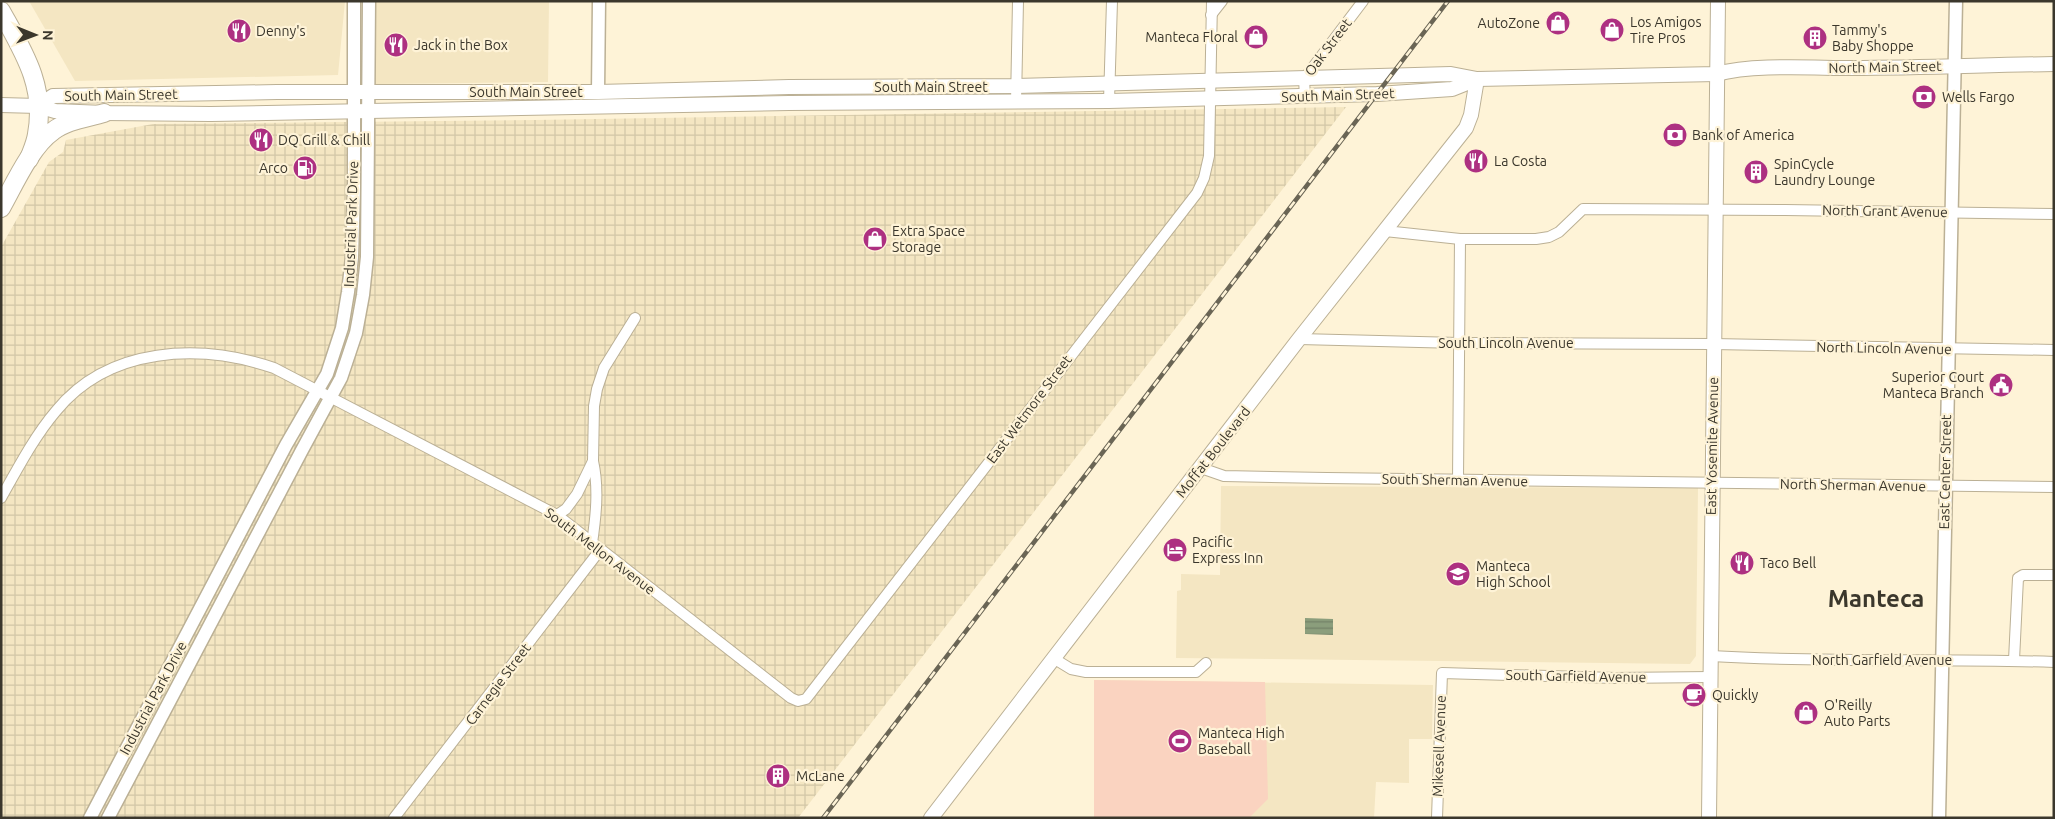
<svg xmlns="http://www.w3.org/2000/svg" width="2055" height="819" font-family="Ubuntu,sans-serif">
<defs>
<pattern id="industrial-grid" width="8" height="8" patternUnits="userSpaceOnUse" patternTransform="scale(1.25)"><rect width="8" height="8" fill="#f4e6c2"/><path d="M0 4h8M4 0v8" fill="none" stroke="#d2c6a7"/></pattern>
<pattern id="water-rules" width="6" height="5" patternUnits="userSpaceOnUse" patternTransform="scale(1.25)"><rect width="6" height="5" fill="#8b9e7c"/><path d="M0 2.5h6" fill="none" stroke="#738266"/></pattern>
</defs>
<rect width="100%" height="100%" fill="#fef3d7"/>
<g fill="#f4e6c2">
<path d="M29,1H345L338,75L75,81Z"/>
<path d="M375,1H549L548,82L375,84Z"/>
<path d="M1221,486L1698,488L1696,656L1690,664L1176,658L1177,591L1181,590V574L1220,575Z"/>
<path d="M1094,680L1433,685L1432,739H1409V783L1376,782L1374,818H1094Z"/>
</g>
<path fill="url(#industrial-grid)" d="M1346,107L798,818H1V247L49,162L63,152L66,140L153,124L535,120Z"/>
<path fill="#fad3c0" d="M1094,680L1265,682L1268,799L1249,818H1094Z"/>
<path fill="url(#water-rules)" d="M1305,618L1333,619V635L1305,634Z"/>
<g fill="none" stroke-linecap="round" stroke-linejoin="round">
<defs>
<g id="minor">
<path d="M1211,15L1222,1"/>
<path d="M1305,97L1304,79L1363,1"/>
<path d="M1109,101L1112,1"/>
<path d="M1016,102L1018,1"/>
<path d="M1385,231L1460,239H1536L1549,237L1559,232L1583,209L1785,210L2054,214"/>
<path d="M1299,339L1459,343L1713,344L2054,350"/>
<path d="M1201,468L1224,476L1327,478L2054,487"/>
<path d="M1458,480L1460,239"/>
<path d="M1,498C18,468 34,437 56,411C109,346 200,343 274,368L557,515L791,698L798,701L806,699L1197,193L1204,178L1209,156L1212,1"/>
<path d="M557,515L566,509L577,494L593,461L594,406L597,389L604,368L635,318"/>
<path d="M592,543C596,516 599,488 593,461"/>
<path d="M1711,656C1825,663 1939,658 2054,662"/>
<path d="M1053,658L1071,669L1086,672H1196L1206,663"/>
<path d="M2014,660L2018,578L2023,575H2054"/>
<path d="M394,818L600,550"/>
<path d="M1437,818L1442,673L1615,678L1711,677"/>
</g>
<g id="tertiary">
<path d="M598,92L599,1"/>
<path d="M90,818L286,445L327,374L342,328L348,292L352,257L354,189V1"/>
<path d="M108,818L301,452L341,378L356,333L363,295L367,257L369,1"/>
<path d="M1939,818L1956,1"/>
</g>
<g id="secondary">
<path d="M1,105L38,106L55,111L104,113L211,114L789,103L1109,101L1377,94L1452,89L1477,79"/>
<path d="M38,106L53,96L277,92H598L789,87L1016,86L1451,74L1477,79L1716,74C1755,64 1811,68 1852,68C1920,68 1987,65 2054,64"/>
<path d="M931,818L1299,339L1466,128L1471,115L1477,79"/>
<path d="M1709,818L1718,1"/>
</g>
<g id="motorway">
<path d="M1,11C23,51 46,86 37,134C36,142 32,151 29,159"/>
<path d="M1,208C14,185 31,146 53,131C67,120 88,118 104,113"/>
</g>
</defs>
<use href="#minor" stroke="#bbb095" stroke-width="12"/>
<use href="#tertiary" stroke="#bbb095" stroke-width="15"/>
<use href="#secondary" stroke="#bbb095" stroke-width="16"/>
<use href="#motorway" stroke="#bbb095" stroke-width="20"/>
<use href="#minor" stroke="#fff" stroke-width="10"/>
<use href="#tertiary" stroke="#fff" stroke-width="12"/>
<use href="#secondary" stroke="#fff" stroke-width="14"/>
<use href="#motorway" stroke="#fff" stroke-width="18"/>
<defs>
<path id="rail" d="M823,818L1448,1"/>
</defs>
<use href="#rail" stroke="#6a6555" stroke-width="4.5"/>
<use href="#rail" stroke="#fef3d7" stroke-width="2.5" stroke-dasharray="8" stroke-linecap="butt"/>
</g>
<defs>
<symbol id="shop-disc" viewBox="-11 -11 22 22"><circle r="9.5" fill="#ad3081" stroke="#fef3d7"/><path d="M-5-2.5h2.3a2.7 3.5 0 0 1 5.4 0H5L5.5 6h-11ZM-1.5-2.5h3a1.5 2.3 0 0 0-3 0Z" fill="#fff"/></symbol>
<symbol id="restaurant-disc" viewBox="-11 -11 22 22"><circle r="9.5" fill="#ad3081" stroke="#fef3d7"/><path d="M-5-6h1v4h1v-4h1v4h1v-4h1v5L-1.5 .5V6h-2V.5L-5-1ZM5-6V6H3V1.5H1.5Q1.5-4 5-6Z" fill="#fff"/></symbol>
<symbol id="building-disc" viewBox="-11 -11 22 22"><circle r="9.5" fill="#ad3081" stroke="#fef3d7"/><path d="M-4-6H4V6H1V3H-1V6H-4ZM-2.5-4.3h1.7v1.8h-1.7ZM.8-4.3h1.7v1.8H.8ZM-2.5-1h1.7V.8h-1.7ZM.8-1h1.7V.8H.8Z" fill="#fff"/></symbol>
<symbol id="bank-disc" viewBox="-11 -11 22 22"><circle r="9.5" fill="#ad3081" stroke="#fef3d7"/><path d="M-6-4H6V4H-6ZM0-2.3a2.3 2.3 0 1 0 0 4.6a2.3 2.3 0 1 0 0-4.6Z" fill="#fff"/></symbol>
<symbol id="fuel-disc" viewBox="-11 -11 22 22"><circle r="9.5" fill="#ad3081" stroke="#fef3d7"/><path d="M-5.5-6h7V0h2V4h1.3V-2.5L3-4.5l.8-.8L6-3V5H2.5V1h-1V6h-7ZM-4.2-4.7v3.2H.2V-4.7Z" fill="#fff"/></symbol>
<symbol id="civic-disc" viewBox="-11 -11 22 22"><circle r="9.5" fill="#ad3081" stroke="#fef3d7"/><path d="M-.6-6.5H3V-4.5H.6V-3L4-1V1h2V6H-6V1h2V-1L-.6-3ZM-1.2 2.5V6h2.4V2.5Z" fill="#fff"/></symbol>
<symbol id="hotel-disc" viewBox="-11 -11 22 22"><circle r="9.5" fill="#ad3081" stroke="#fef3d7"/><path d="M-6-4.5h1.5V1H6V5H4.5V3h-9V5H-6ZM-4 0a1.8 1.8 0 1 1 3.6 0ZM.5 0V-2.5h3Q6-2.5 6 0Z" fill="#fff"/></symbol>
<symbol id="school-disc" viewBox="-11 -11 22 22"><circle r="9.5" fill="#ad3081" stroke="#fef3d7"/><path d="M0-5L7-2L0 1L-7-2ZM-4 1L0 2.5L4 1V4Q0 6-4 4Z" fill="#fff"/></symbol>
<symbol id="cafe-disc" viewBox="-11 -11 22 22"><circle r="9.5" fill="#ad3081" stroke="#fef3d7"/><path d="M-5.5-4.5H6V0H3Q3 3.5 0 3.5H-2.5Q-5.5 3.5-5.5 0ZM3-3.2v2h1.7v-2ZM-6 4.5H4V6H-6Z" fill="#fff"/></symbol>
<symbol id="stadium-disc" viewBox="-11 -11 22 22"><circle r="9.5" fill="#ad3081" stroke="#fef3d7"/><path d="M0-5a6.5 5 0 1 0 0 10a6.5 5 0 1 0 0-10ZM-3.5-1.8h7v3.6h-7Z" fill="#fff"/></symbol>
</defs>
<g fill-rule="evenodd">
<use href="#shop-disc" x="1544" y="9" width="28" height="28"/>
<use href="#shop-disc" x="1598" y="16" width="28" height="28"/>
<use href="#restaurant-disc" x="225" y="17" width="28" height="28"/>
<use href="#shop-disc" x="1242" y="23" width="28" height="28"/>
<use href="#building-disc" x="1801" y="24" width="28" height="28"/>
<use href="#restaurant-disc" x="382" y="31" width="28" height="28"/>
<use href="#bank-disc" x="1910" y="83" width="28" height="28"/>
<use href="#bank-disc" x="1661" y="121" width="28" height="28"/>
<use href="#restaurant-disc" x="247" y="126" width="28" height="28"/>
<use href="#restaurant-disc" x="1462" y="147" width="28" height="28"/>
<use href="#fuel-disc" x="291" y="154" width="28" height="28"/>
<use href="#building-disc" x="1742" y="158" width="28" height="28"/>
<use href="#shop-disc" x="861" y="225" width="28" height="28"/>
<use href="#civic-disc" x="1987" y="371" width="28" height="28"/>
<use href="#hotel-disc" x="1161" y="536" width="28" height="28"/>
<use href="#restaurant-disc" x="1728" y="549" width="28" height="28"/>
<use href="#school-disc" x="1444" y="560" width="28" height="28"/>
<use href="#cafe-disc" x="1680" y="681" width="28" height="28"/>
<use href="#shop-disc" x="1792" y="699" width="28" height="28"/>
<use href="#stadium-disc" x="1166" y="727" width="28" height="28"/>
<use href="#building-disc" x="764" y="762" width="28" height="28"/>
</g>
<g text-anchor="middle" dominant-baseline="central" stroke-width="4.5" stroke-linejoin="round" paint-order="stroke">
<g font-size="14" fill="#3b372c" stroke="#fef3d7" text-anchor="start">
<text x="1630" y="22">Los Amigos<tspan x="1630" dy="16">Tire Pros</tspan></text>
<text x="1540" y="23" text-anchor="end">AutoZone</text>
<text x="1832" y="30">Tammy's<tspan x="1832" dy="16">Baby Shoppe</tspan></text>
<text x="256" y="31">Denny's</text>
<text x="1238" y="37" text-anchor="end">Manteca Floral</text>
<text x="414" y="45">Jack in the Box</text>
<text x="1942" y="97">Wells Fargo</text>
<text x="1692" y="135">Bank of America</text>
<text x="278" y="140">DQ Grill &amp; Chill</text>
<text x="1494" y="161">La Costa</text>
<text x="1774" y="164">SpinCycle<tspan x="1774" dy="16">Laundry Lounge</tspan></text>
<text x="288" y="168" text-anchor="end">Arco</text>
<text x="892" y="231">Extra Space<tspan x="892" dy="16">Storage</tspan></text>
<text x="1984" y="377" text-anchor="end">Superior Court<tspan x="1984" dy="16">Manteca Branch</tspan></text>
<text x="1192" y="542">Pacific<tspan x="1192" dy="16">Express Inn</tspan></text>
<text x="1760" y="563">Taco Bell</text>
<text x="1476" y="566">Manteca<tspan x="1476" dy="16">High School</tspan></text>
<text x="1712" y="695">Quickly</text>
<text x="1824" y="705">O'Reilly<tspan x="1824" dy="16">Auto Parts</tspan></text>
<text x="1198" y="733">Manteca High<tspan x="1198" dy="16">Baseball</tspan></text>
<text x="796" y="776">McLane</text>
</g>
<g font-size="14" fill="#3b372c" stroke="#fef3d7">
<text transform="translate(1328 47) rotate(-53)">Oak Street</text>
<text transform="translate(1885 67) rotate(-1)">North Main Street</text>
<text x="931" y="87">South Main Street</text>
<text x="526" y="92">South Main Street</text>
<text transform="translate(121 95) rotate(-1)">South Main Street</text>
<text transform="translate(1338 95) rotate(-2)">South Main Street</text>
<text transform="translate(1885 211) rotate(1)">North Grant Avenue</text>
<text transform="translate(351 224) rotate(-88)">Industrial Park Drive</text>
<text x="1506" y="343">South Lincoln Avenue</text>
<text transform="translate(1884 348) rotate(1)">North Lincoln Avenue</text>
<text transform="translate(1029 409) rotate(-53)">East Wetmore Street</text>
<text transform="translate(1712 446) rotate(-89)">East Yosemite Avenue</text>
<text transform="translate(1213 452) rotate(-52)">Moffat Boulevard</text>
<text transform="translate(1945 472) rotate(-89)">East Center Street</text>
<text transform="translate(1455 480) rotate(1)">South Sherman Avenue</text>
<text transform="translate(1853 485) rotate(1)">North Sherman Avenue</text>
<text transform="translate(600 551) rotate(37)">South Mellon Avenue</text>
<text x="1882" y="660">North Garfield Avenue</text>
<text transform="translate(1576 676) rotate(1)">South Garfield Avenue</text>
<text transform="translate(498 684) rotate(-53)">Carnegie Street</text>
<text transform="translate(153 698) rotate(-62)">Industrial Park Drive</text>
<text transform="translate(1439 746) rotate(-88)">Mikesell Avenue</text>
</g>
<g font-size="24" font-weight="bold" fill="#3b372c" stroke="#fef3d7">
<text x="1876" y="598">Manteca</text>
</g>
</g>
<rect width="2055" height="819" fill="none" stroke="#3b372c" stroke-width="5"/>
<g transform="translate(35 35) rotate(91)" stroke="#fef3d7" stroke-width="4" paint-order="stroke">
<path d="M0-4L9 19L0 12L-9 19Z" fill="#3b372c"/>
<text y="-8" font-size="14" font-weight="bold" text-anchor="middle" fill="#3b372c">N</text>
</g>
</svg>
